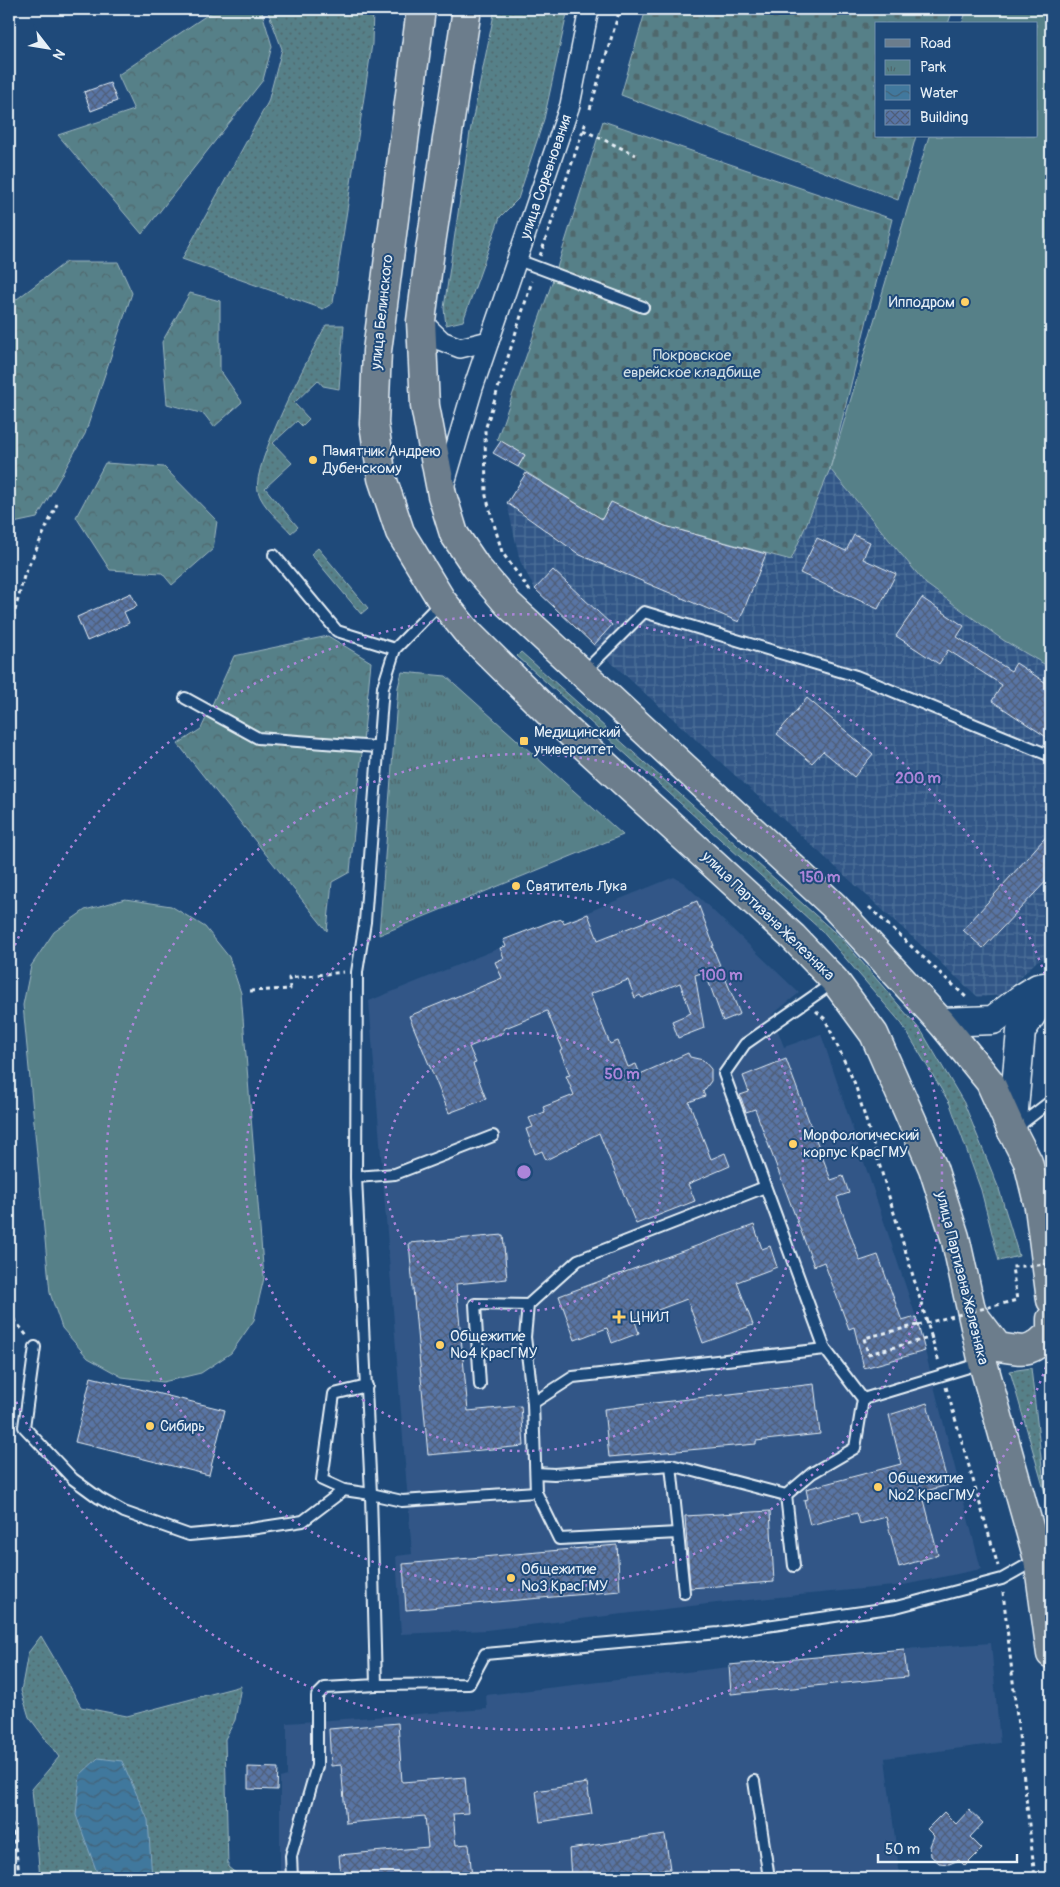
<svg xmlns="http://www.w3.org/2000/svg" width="1060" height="1887" font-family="Pangolin,sans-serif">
<defs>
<pattern id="industrial-grid" width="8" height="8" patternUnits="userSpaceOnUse" patternTransform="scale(1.25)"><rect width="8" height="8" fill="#305787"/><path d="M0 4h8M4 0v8" fill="none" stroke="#4e7099"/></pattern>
<pattern id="grass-dots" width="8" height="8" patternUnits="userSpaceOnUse" patternTransform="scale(1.25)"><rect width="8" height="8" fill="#568088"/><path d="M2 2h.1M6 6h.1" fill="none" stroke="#4f676c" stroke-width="1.8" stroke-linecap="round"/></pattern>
<pattern id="forest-crowns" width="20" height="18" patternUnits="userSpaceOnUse" patternTransform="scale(1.25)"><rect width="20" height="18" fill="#568088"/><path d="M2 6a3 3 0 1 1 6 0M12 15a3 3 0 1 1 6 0" fill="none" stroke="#4f676c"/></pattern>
<pattern id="cemetery-stones" width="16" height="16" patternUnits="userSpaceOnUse" patternTransform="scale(1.25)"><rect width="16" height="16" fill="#568088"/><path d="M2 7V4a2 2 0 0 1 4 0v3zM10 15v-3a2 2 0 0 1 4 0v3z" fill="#4f676c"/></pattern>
<pattern id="park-tufts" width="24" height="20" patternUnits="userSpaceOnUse" patternTransform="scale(1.25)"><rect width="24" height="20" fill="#568088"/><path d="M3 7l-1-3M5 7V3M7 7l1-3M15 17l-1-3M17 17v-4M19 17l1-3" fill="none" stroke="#4f676c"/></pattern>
<pattern id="water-waves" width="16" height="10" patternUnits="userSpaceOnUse" patternTransform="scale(1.25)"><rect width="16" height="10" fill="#41789d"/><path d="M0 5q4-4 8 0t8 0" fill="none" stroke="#436278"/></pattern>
<pattern id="building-cross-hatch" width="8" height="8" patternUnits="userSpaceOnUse" patternTransform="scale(1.25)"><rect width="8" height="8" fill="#5874a5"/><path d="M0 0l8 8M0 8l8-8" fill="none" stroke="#4f5e78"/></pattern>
</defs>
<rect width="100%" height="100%" fill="#1f4a7a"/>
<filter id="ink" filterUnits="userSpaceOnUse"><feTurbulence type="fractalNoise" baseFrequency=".02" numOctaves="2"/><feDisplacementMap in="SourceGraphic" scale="10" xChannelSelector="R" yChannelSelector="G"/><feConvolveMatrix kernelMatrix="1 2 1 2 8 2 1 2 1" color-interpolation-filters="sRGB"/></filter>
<g filter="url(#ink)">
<g fill="#305787">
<path d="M674,877L684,883L799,993L772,1015L784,1047L821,1034L916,1317L856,1334L864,1368L925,1351L981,1569L904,1585L717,1603L487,1630L401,1634L396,1556L412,1554L369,1001Z"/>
<path d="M991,1643L1000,1743L885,1758L900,1878H280V1778L287,1776V1723L487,1709L486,1695L729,1667L731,1694L906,1677L904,1649Z"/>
</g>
<path fill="url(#industrial-grid)" d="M830,469L926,584L1005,641L1051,668V956L1037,961L1002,995L978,997L603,655L535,589L520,561L507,503L526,473L602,519L611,502L791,560Z"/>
<g fill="url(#grass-dots)" stroke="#9fb8c0">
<path d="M267,9H373L372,44L333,303L323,309L182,259L268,102L282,49Z"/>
<path d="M495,9H568L544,119L518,199L500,217L463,321L446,325L444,308L470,132Z"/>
<path d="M326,325H344L339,389L323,386L318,380L294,403L309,419L302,426L297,421L273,443L292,463L265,488L298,527L291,533C281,521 262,507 258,491C251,465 311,353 326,325Z"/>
<path d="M318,548L368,608L361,614L311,554Z"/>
<path d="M521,652L842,939L922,1032L964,1103L999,1189L1019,1256L999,1261L981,1190L950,1104L902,1024L821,930L517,656Z"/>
<path d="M1031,1368L1045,1493L1010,1371Z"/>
<path d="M41,1636L60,1668L81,1707L127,1716L241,1686L235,1720L225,1739L228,1867L242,1878H40L32,1789L59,1757L29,1717L21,1691L28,1653Z"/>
</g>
<g fill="url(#forest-crowns)" stroke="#9fb8c0">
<path d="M216,9H261L272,46L263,80L142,234L58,135L134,110L118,75Z"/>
<path d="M66,262H118L132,293L85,434L37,518L9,524V305Z"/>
<path d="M190,293L220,301V370L242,402L214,427L204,414L167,404L162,342Z"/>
<path d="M105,463L164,467L217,521L213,549L172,585L162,573L110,570L76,517Z"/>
<path d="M328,636L371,662L350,872L332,882L327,931L178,744L201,729L234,656Z"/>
</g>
<g fill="url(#cemetery-stones)" stroke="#9fb8c0">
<path d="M646,9H953L948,24H876V136H916L898,200L621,95Z"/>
<path d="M603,121L892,219L830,469L791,560L665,526L611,503L602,519L518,467L525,455L497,439L555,274Z"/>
</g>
<path fill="url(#park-tufts)" stroke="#9fb8c0" d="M402,672L446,676L623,835L379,935L398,687Z"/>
<g fill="#568088" stroke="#9fb8c0">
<path d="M967,9H1051V668L1003,640L926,584L830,469L929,136H1036V24H962Z"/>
<path d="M125,899L171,906L205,927L229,957L241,993L264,1278L254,1320L231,1353L201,1373L163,1382L122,1377L88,1358L62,1328L50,1293L23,1005L31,966L54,932L85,910Z"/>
</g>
<path fill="url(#water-waves)" stroke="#84a8c1" d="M98,1758L122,1761L148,1820L152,1878H99L76,1815L80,1775Z"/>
<g fill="url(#building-cross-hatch)" stroke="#e8f1f8">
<path d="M110,83L117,101L91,111L84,92Z"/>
<path d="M501,441L525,455L518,467L493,453Z"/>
<path d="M526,473L602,519L611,502L665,526L766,554L739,622L580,555L507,503Z"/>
<path d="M854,535L870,542L863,559L896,574L878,609L800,573L817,538L846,551Z"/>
<path d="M553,570L612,625L594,645L535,589Z"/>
<path d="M131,593L137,606L124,612L129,623L87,641L77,617Z"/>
<path d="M922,598L964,626L957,637L1011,671L1016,663L1051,686V740L992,701L1002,685L948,650L939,664L896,636Z"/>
<path d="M807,698L873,754L854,777L823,751L812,763L777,734Z"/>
<path d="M1051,831V876L983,948L963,930Z"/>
<path d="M697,901L714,946H712L740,1014L723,1021L705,972L695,975L704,1028L678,1038L672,1021L691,1013L680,983L642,998L640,995L635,998L628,980L590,994L610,1044L618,1041L628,1067L636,1064L640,1074L688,1053L690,1057L703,1060L711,1069V1081L703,1092L705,1096L689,1102L711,1159L725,1153L730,1166L688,1184L695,1201L636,1224L599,1133L546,1160L542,1151L535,1154L526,1129L533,1127L529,1118L545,1112L543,1107L574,1095L566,1076L570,1075L560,1051L563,1050L547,1011L503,1029L504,1032L469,1047L476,1063L473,1064L486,1099L449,1113L409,1016L502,978L495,962L504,958L500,948L506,946L503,940L555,920V921L562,919L564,923L588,914L598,940Z"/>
<path d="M786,1059L831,1180L843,1176L849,1193L837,1197L860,1261L878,1255L902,1321L916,1317L925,1351L864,1368L854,1327L849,1329L824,1262L814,1266L755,1109L746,1112L740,1095L749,1092L743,1076Z"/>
<path d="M754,1225L762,1249L770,1246L777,1267L737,1282L753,1325L703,1343L687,1299L634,1319L639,1333L612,1343L607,1328L575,1340L559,1296Z"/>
<path d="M503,1235L507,1279L456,1284L468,1411L521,1406L524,1446L428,1455L409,1243Z"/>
<path d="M91,1377L225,1410L209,1475L75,1442Z"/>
<path d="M814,1384L820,1434L756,1441V1444L609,1457L604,1409Z"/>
<path d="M927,1403L948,1485L922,1492L938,1555L899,1567L886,1517L860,1524L857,1513L810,1525L804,1500L808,1499L806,1489L901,1464L889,1415Z"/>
<path d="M770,1511L774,1582L690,1588L685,1516Z"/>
<path d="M617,1545L620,1591L406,1610L403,1564Z"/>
<path d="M904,1649L907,1677L731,1694L729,1665Z"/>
<path d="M398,1723L402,1782L465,1777L468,1813L453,1814L456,1845L469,1844L472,1878H341L339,1855L428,1847L425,1816L346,1823L341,1765L331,1766L329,1729Z"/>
<path d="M248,1767L278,1768L277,1790L248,1789Z"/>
<path d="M587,1783L592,1814L540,1822L536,1791Z"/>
<path d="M969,1810L983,1823L970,1837L982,1849L965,1866L959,1860L949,1864L939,1863L931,1856L930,1846L934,1836L927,1829L944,1812L956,1824Z"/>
<path d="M665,1835L670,1869L659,1870L660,1878H571L569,1849Z"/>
</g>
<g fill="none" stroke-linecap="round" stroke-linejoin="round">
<defs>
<g id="lane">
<path d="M518,260L643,307"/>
<path d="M274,555L337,631L395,649"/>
<path d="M584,672L644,612L856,676L1051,756"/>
<path d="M185,698L258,738L377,747"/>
<path d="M1016,1128L1051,1101"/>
<path d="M356,1177L395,1174L493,1136"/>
<path d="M765,1187L578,1260L528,1305L525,1337L533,1403L573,1377L825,1349"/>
<path d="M35,1347L24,1427L73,1479L99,1498L124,1512L189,1535L244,1530L303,1521L344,1490"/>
<path d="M480,1385L475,1304L528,1305"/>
<path d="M367,1386L334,1394L322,1480L344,1490L371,1494L402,1501L536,1492"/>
<path d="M863,1399L982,1363"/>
<path d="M533,1403L536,1492L559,1539L678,1533L684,1593"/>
<path d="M671,1465L678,1533"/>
<path d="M536,1473L554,1474L671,1465L786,1495"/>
<path d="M794,1566L786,1495L812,1473L855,1448L863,1399L825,1349L724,1074L745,1044L834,982"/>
<path d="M376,1685L469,1684L485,1654L719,1633L896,1607L1002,1579L1036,1560"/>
<path d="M754,1781L769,1878"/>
<path d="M292,1878L291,1856L317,1766V1696L325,1688L376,1685L371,1494L356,1177L357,972L365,922L383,687L395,649L441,602"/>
</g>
<g id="street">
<path d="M421,321L442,341L460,348L489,341"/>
<path d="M443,490L473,388L570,105L589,9"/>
</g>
<g id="secondary">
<path d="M941,1022L993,1020L1022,998L1038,988L1050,986"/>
<path d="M1012,1131L1021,1031L1042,999L1051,992"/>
</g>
<g id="primary">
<path d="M421,9L377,351L374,424L382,478L400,532L442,601L467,632L555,719L793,937L835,981L874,1034L933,1168L955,1237L983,1363L1038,1559L1051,1654"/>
<path d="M467,9L430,250L421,321L425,406L442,495L454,534L477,568L508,604L833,905L941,1022L990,1082L1012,1131L1028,1162L1039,1207L1051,1300"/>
<path d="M976,1318L998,1347C1026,1351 1030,1354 1051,1332V1319"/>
</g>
</defs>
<use href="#lane" stroke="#e8f1f8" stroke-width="14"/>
<use href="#street" stroke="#e8f1f8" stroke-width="22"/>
<use href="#secondary" stroke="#e8f1f8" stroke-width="31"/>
<use href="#primary" stroke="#e8f1f8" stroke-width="31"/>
<g stroke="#e8f1f8" stroke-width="3" stroke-dasharray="4 4" stroke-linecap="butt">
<path d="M590,109L620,9"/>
<path d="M583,130L636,155"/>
<path d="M540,256L586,122"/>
<path d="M530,591L502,552L486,496L485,430L532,281"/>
<path d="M9,634L24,576L57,504"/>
<path d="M869,907L967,998"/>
<path d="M250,991L290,989L289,978L344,972"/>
<path d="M816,1011L825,1019L855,1084L939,1362"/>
<path d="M9,1313L27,1336"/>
<path d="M918,1325L864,1338L868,1354L933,1337"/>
<path d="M946,1387L998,1566"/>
<path d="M1003,1592L1035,1878"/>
<path d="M9,1715L13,1745L9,1774"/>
<path d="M9,1808L20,1878"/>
</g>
<use href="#lane" stroke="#1f4a7a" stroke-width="10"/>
<use href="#street" stroke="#1f4a7a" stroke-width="19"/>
<use href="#secondary" stroke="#1f4a7a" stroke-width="28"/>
<use href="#primary" stroke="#6c7d8c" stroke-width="28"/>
<path stroke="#e8f1f8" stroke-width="3" stroke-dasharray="4 4" stroke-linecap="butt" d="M918,1325L1017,1300L1012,1267L1051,1264"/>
</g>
</g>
<g fill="none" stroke="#ac85d9" stroke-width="2.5" stroke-dasharray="2.5 5">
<circle cx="524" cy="1172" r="139"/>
<circle cx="524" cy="1172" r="279"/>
<circle cx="524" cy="1172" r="418"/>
<path d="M1051 1353A557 557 0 0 1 9 1385M9 959A557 557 0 0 1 1051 991"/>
</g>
<g fill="#ffd166" stroke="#1f4a7a" stroke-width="2">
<circle cx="965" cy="302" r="5"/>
<circle cx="313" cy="460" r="5"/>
<rect x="519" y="736" width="10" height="10" rx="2.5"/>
<circle cx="516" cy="886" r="5"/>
<circle cx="793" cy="1144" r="5"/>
<path d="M616.5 1309.5h5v5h5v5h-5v5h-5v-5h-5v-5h5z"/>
<circle cx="440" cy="1345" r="5"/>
<circle cx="150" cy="1426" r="5"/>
<circle cx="878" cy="1487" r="5"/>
<circle cx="511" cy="1578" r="5"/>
</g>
<g text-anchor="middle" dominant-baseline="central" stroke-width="4" stroke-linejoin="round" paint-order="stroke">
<g font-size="15" fill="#e8f1f8" stroke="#1f4a7a">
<text transform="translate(546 177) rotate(-71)">улица Соревнования</text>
<text transform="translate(382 312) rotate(-84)">улица Белинского</text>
<text transform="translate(768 916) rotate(44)">улица Партизана Железняка</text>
<text transform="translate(962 1278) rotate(76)">улица Партизана Железняка</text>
</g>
<g font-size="15" fill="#e8f1f8" stroke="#1f4a7a" text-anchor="start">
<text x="955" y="302" text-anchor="end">Ипподром</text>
<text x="323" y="451">Памятник Андрею<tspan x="323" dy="17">Дубенскому</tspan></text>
<text x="534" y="732">Медицинский<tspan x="534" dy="17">университет</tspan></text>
<text x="526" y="886">Святитель Лука</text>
<text x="803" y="1135">Морфологический<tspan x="803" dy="17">корпус КрасГМУ</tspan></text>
<text x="630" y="1317">ЦНИЛ</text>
<text x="450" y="1336">Общежитие<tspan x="450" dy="17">№4 КрасГМУ</tspan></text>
<text x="160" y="1426">Сибирь</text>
<text x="888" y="1478">Общежитие<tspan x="888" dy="17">№2 КрасГМУ</tspan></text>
<text x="521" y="1569">Общежитие<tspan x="521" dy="17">№3 КрасГМУ</tspan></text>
</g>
<g font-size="15" fill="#d2e0e7" stroke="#1f4a7a">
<text x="692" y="355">Покровское<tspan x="692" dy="17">еврейское кладбище</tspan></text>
</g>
</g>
<circle cx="524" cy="1172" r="8" fill="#ac85d9" stroke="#1f4a7a" stroke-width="2.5"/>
<g font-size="15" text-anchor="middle" font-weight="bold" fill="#ac85d9" stroke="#1f4a7a" stroke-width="4" stroke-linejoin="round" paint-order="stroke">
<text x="918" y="783">200 m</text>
<text x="820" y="882">150 m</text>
<text x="721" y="980">100 m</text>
<text x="622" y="1079">50 m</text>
</g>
<rect width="1060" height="1887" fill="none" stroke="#1f4a7a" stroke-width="30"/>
<rect x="15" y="15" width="1030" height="1857" fill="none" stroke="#e8f1f8" stroke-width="2" filter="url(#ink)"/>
<rect x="875" y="22" width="162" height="115" fill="#1f4a7a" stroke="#6f8dac"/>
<rect x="885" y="39" width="25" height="8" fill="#6c7d8c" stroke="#6f8dac"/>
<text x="920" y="48" font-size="15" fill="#e8f1f8">Road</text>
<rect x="885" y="60" width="25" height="15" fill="url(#park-tufts)" stroke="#6f8dac"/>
<text x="920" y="72" font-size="15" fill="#e8f1f8">Park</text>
<rect x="885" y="85" width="25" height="15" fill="url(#water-waves)" stroke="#6f8dac"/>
<text x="920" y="98" font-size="15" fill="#e8f1f8">Water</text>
<rect x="885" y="110" width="25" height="15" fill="url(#building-cross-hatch)" stroke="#6f8dac"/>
<text x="920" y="122" font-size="15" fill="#e8f1f8">Building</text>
<g transform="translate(48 48) rotate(121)" stroke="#1f4a7a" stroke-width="4" paint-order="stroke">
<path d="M0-4L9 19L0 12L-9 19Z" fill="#e8f1f8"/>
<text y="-8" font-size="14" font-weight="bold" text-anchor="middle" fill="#e8f1f8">N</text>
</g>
<path d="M878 1854v8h139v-8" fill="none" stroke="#e8f1f8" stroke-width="2.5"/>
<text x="885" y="1854" font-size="15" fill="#e8f1f8" stroke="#1f4a7a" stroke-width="4" paint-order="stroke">50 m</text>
</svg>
